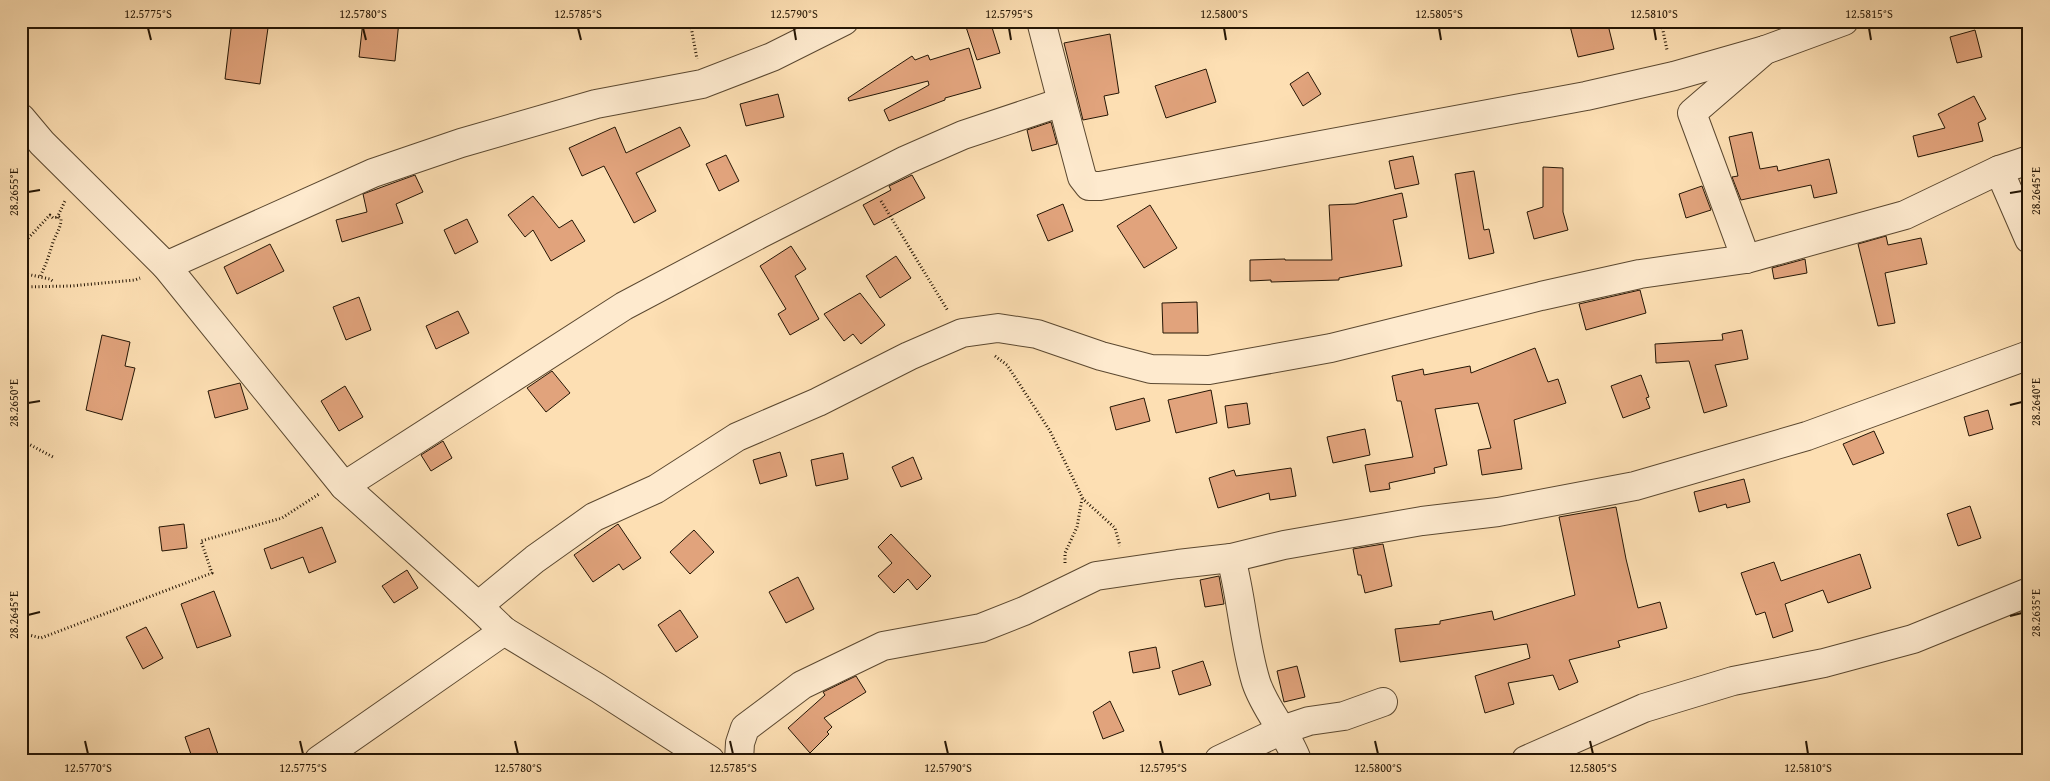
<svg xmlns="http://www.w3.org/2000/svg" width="2050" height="781" font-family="'Gentium Book Plus',serif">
<rect width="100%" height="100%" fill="#fddfb3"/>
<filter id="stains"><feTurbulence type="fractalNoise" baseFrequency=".004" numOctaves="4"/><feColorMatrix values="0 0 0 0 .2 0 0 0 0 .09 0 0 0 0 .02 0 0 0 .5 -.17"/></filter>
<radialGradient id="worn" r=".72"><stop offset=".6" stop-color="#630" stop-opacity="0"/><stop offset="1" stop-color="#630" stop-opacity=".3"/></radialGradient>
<g fill="#e1a37c" stroke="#251605">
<path d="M232,21H269L260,84L225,79Z"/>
<path d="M363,21H399L395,61L359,57Z"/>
<path d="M984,21H990L1000,53L977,60L966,27Z"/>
<path d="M1588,21H1607L1614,49L1578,57L1570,26Z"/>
<path d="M1975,30L1982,57L1957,63L1950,37Z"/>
<path d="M1110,34L1119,93L1104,96L1108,115L1083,120L1064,43Z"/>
<path d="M969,48L981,88L945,98V100L889,121L884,110L929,85L928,81L849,101L848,98L912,56L915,60L928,55L930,60Z"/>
<path d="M1206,69L1216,102L1166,118L1155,86Z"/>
<path d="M1308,72L1321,94L1303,106L1290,84Z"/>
<path d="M778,94L784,117L746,126L740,104Z"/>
<path d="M1974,96L1986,119L1978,123L1983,141L1918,157L1913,136L1945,128L1938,114Z"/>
<path d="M1051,122L1057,144L1032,151L1027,130Z"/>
<path d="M615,127L626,153L680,127L690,146L636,173L656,211L634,223L604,166L582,176L569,148Z"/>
<path d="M1752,132L1760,169L1777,166L1778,171L1829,159L1837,193L1814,198L1811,185L1741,200L1732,177L1738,176L1729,137Z"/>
<path d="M726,155L739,181L719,191L706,164Z"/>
<path d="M1413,156L1419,184L1395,189L1389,161Z"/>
<path d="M1543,167L1563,168V212L1568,230L1534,239L1527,212L1543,207Z"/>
<path d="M1474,171L1484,230L1489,229L1494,253L1469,259L1455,174Z"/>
<path d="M415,175L423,192L396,204L403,223L342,242L336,220L367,212L363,194Z"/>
<path d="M912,175L925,198L874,225L863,205L891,190L889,186Z"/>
<path d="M1702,186L1711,210L1686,218L1679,194Z"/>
<path d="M1402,193L1407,217L1393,220L1402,266L1339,278V280L1271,282V280L1250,281V260L1285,259V260H1332L1329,205L1355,204Z"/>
<path d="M533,196L559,228L572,220L585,241L551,261L533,230L525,237L508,215Z"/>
<path d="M1063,204L1073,231L1048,241L1037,215Z"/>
<path d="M1150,205L1177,248L1144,268L1117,226Z"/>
<path d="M467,219L478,242L455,254L444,230Z"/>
<path d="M1886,236L1888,245L1921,238L1927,264L1885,273L1895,323L1878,326L1858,244Z"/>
<path d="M270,244L284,271L237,294L224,267Z"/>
<path d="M791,246L806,269L795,276L819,319L790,335L778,314L786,309L760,266Z"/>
<path d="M896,256L911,278L880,298L866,276Z"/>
<path d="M1805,259L1807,273L1774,279L1772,268Z"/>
<path d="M1640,290L1646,313L1586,330L1579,304Z"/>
<path d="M860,293L885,325L861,344L853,334L844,341L824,314Z"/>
<path d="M359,297L371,330L346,340L333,307Z"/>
<path d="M1197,302L1198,333H1163L1162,303Z"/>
<path d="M458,311L469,333L436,349L426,326Z"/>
<path d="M1742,330L1748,359L1715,365L1727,406L1704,413L1689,361L1656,363L1655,344L1723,340L1722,334Z"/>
<path d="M102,335L130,342L125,366L135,368L122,420L86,410Z"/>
<path d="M1535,348L1548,382L1558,379L1566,403L1514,420L1522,469L1482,475L1478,450L1491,448L1478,403L1435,409L1447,465L1434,468L1435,473L1389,483L1390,489L1370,492L1365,465L1413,457L1401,401H1397L1392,376L1423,369L1424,375L1470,366L1471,373Z"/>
<path d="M552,371L570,393L546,412L527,388Z"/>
<path d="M1641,375L1649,397L1646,398L1650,408L1623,418L1611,386Z"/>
<path d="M240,383L248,409L215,418L208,391Z"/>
<path d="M345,386L363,417L339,431L321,401Z"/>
<path d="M1211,390L1217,423L1176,433L1168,400Z"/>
<path d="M1144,398L1150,421L1116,430L1110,407Z"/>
<path d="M1247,403L1250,424L1228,428L1225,406Z"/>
<path d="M1988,410L1993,429L1969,436L1964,417Z"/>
<path d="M1365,429L1370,455L1333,463L1327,437Z"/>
<path d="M1874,431L1884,453L1853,465L1843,444Z"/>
<path d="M443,441L452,458L431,471L421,455Z"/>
<path d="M780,452L787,476L760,484L753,460Z"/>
<path d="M843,453L848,479L816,486L811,460Z"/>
<path d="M913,457L922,479L901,487L892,467Z"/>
<path d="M1291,468L1296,496L1270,500L1269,493L1218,508L1209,478L1234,470L1236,476Z"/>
<path d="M1744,479L1750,502L1727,508L1726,504L1699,512L1694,492Z"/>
<path d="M1970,506L1981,538L1958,546L1947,514Z"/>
<path d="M1616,507L1626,559L1638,608L1660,602L1667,628L1618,641L1620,647L1569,660L1578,682L1559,690L1553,675L1508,683L1514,704L1485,713L1475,676L1530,658L1527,644L1400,662L1395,629L1440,624V621L1492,611L1494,620L1575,595L1559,517Z"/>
<path d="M184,524L187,548L162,551L159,527Z"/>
<path d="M618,524L641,558L623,570L619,564L593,582L574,555Z"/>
<path d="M322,527L336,562L309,573L303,557L271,569L264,549Z"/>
<path d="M694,530L714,552L690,574L670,552Z"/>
<path d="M891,534L931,576L917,590L908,579L894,593L878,576L892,563L878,547Z"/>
<path d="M1383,544L1392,586L1365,593L1361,575H1358L1353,549Z"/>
<path d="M1860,554L1871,588L1828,603L1823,590L1785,604L1793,631L1773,638L1765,612L1756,615L1741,573L1774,562L1781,581Z"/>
<path d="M407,570L418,588L394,603L382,586Z"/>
<path d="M1219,576L1224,604L1205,607L1200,580Z"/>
<path d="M798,577L814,609L786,623L769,592Z"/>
<path d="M214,591L231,636L197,648L181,604Z"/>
<path d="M680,610L698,637L676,652L658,625Z"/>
<path d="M146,627L163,658L143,669L126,637Z"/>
<path d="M1156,647L1160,668L1133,673L1129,652Z"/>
<path d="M1203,661L1211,685L1179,695L1172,671Z"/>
<path d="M1297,666L1305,697L1284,702L1277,671Z"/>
<path d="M856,676L866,692L824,718L832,727L827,732L829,734L810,753L788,728L825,695L823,692Z"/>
<path d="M1110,701L1124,731L1103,739L1093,712Z"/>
<path d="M209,728L220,760H193L185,737Z"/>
</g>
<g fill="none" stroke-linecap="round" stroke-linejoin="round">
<defs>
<g id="minor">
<path d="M1062,102L1082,177L1089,186H1100L1586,96L1674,76L1765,50"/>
<path d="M21,118L42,143L166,266L344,486L478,606L504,631L598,688L710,760"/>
<path d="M1999,170L2029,239"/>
<path d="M1746,259L1692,113L1765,50L1844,21"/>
<path d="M166,266L373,173L461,143L596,104L702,84L772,57L844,21"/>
<path d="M344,486L624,306L760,234L906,160L963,135L1062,102L1041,21"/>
<path d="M1231,558C1242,599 1244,643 1256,682C1265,710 1287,732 1297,760"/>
<path d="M478,606L535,559L594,517L656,489L737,437L818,402L909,356L962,333L998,328L1037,334L1101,356L1151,369L1209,370L1331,348L1541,296L1640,274L1746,259L1905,215L1999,170L2029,160"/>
<path d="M319,760L504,631"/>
<path d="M739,760L740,743L745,728L802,685L883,646L981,628L1024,611L1096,576L1178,564L1231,558L1284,545L1422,521L1498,512L1635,486L1807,436L2029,355"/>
<path d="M1219,760L1282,730L1309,721L1344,716L1383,702"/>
<path d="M1526,760L1644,708L1733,681L1824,663L1913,639L2029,592"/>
</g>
</defs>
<use href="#minor" stroke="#5b4830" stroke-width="30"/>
<g stroke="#251605" stroke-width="3" stroke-dasharray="1 2.5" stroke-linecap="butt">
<path d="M690,21L697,59"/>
<path d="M1661,21L1667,50"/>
<path d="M881,201L948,311"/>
<path d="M57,218L65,201"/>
<path d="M21,246L48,217L50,215L53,218L59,217L61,219C61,228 56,234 53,242C49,256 46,264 40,277"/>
<path d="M21,273L50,279L54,282"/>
<path d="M21,287L71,286L135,280L140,278"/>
<path d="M995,356L1007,365L1050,431L1083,499L1115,528L1120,546"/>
<path d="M21,440L53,457"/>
<path d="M1065,563V553L1077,527L1082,499"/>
<path d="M21,633L41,638L212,573L201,541L282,518L319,494"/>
</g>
<use href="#minor" stroke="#feeace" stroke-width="28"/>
</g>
<path fill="none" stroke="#251605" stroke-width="2" d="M148,28L151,40M363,28L366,40M578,28L581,40M794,28L796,40M1009,28L1011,40M1224,28L1226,40M1439,28L1441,40M1654,28L1656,40M1869,28L1871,40M28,192L40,190M2010,193L2022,191M28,403L40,401M2010,405L2022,402M28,615L40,612M2010,616L2022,613M85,741L88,754M300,741L303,754M515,741L518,754M730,741L733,754M945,741L948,754M1160,741L1163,754M1375,741L1378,754M1590,741L1593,754M1806,741L1808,754"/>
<rect width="2050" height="781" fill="none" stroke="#fddfb3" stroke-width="55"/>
<rect x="28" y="28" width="1994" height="726" fill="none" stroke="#251605" stroke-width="2"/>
<g font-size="12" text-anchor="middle" fill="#251605">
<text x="148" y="18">12.5775°S</text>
<text x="363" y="18">12.5780°S</text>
<text x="578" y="18">12.5785°S</text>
<text x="794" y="18">12.5790°S</text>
<text x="1009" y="18">12.5795°S</text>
<text x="1224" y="18">12.5800°S</text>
<text x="1439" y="18">12.5805°S</text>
<text x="1654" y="18">12.5810°S</text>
<text x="1869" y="18">12.5815°S</text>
<text transform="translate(2036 191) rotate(-90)" y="4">28.2645°E</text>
<text transform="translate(14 192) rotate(-90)" y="4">28.2655°E</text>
<text transform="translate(2036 402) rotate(-90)" y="4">28.2640°E</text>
<text transform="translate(14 403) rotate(-90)" y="4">28.2650°E</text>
<text transform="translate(2036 613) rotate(-90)" y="4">28.2635°E</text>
<text transform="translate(14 615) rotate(-90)" y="4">28.2645°E</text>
<text x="88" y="772">12.5770°S</text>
<text x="303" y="772">12.5775°S</text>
<text x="518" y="772">12.5780°S</text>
<text x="733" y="772">12.5785°S</text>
<text x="948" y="772">12.5790°S</text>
<text x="1163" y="772">12.5795°S</text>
<text x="1378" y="772">12.5800°S</text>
<text x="1593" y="772">12.5805°S</text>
<text x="1808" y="772">12.5810°S</text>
</g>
<rect width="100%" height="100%" filter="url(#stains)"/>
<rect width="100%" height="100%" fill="url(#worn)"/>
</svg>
